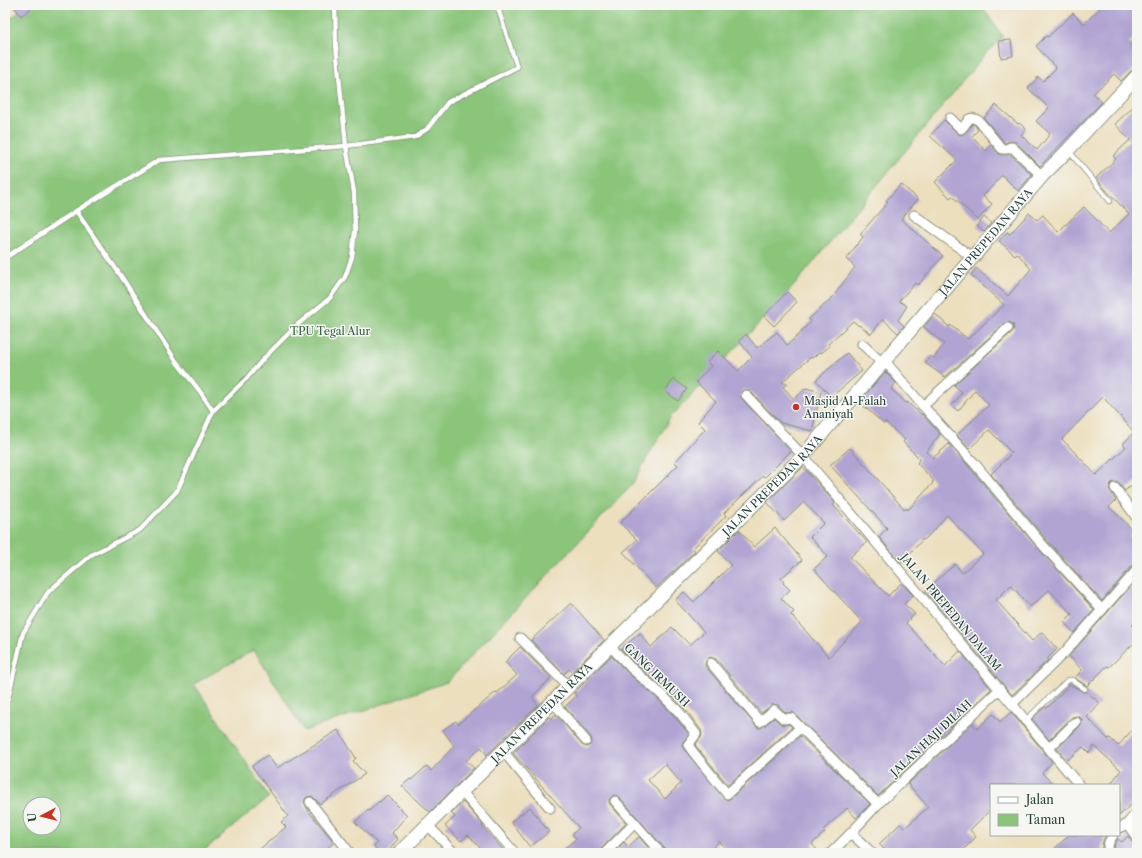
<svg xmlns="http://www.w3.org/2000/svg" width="1142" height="858" font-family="'Libre Caslon Text',serif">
<rect width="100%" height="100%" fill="#f6f6f2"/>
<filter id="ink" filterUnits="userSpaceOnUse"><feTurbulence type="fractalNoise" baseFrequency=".025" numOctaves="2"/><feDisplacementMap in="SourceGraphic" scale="8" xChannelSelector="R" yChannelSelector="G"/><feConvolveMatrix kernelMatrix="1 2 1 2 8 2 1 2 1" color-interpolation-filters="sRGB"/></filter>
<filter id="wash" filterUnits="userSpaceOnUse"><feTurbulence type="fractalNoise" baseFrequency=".012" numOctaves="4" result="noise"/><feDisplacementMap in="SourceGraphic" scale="16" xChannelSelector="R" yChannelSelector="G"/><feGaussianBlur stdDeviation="0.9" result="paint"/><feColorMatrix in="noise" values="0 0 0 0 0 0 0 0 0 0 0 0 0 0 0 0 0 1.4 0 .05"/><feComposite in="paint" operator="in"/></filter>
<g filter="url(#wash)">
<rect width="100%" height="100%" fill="#ecdfbe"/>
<path fill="#8ac57a" stroke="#548157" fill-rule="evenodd" d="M28,5H981L1003,37L987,52L793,287L670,418L631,486L447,682L304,731L254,650L194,684L269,797L201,853H5V22ZM30,804H54V828H30Z"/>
<g id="blocks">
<g fill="#b1a4d3" fill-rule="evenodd">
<path d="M13,5H36L21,16Z"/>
<path d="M1103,5H1126L1130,10L1137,5V36L1129,43L1137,54V68L1131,71L1121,81L1114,74L1093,94L1102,102L1040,166L1016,142L1010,141L1005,143L984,118L996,105L1018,124L1019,123L1026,129L1021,135L1037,150L1050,134L1036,121L1049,108L1028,88L1038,77L1043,81L1056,68L1036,46L1046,36L1048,37L1073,13L1084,24Z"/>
<path d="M1011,40L1013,56L1001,58L999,41Z"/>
<path d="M1137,103V481L1129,488H1128L1125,491L1118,483L1115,482L1111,483L1109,489L1116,500L1109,507L1123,520L1135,533L1130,537L1137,544V564L1132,566L1102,601L1045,538L991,474L1012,453L989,430L969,449L957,435L989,405L975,390L958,411L952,406L962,392L954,385L1012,332L1014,329L1013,324L1009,322L1004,324L945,377L925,363L930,356L934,358L944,344L924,327L935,314L949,327L950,325L968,339L1004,305L971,275L976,268L1008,296L1031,269L1017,253L1015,255L999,241L1007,232L1010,234L1029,213L1037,220L1043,215L1058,232L1084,207L1109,233L1129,214L1107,191L1096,178L1116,159L1113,156L1130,140L1115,124ZM1103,397L1134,432L1123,444L1126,447L1096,475L1062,439Z"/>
<path d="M944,120L957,133L960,135L965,133L973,124L975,125L978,130L972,136L986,151L991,145L1000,155H1007L1010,154L1032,175L1018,191L1002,175L983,196L992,204L978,220L952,196L950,198L935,182L957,160L930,136Z"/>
<path d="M901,184L918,199L901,219L943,256L918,285L915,283L899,301L907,306L898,320L904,326L898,333L883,319L871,334L859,325V326L853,321L828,344L830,346L821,353L820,352L812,358L811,357L782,382L787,384L783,387L794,399L806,388L821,392L812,431L781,423L750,391L745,389L742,391L740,396L742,399L791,451L765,477L763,476L724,513L726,516L693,548L695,551L656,588L623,552L637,540L620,523L678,465L675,462L705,429L698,422L716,401L696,382L711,366L707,362L718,351L738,371L752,357L739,341L746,334L757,348L777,332L787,345L802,332L801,331L811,322L809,319L832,298L855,267L846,259L863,237L860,234L888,202L886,201Z"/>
<path d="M984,217L991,223L984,232L977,226Z"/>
<path d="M787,292L797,302L774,326L764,316Z"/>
<path d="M847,353L862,371L831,397L816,380Z"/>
<path d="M885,372L896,383L891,389L906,403L907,402L922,415V414L940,434L926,452L933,458L949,444L970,468L1036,546L1094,610L1074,633L1064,622L1072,614L1049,590L1030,607L1011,585L996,600L1032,641L1042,632L1057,649L1047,659L1048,660L1012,695L925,591L955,564L962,573L983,554L947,515L934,530L924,540L923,539L901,563L879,537L887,528L830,465L850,448L905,510L907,508L908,510L933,483L932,482L934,481L917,463L920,459L903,442L905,440L885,422L884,424L859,402Z"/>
<path d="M674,379L687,389L678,401L665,391Z"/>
<path d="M803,467L835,503L833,505L867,542L850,557L888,596L901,583L913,595L904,604L915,614L906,623L945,666L960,651L991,689L878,796L795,714L793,712L786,713L778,705L773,704L761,713L716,659L710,657L706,661L705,664L706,667L756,726L758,728H761L774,718L782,725L789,724L792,727L728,785L695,745L701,738L702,733L701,730L685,709L666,690L634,663L621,649L640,633L651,647L672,627L690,645L704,632L675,600L684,592L694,602L731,565L718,551L739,530L754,547L775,528L802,560L781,578L784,582L783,583L790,590L781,598L794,612L791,615L829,657L862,622L814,569L828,556L810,537L824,523L804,502L784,521L767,502Z"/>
<path d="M1137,579V620L1132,625L1137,630V640L1109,667L1107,666L1087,686L1075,678L1082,670L1069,656Z"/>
<path d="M571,603L604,640L572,672L569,669L564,674L531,640Z"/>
<path d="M520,647L551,678L532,697L538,705L487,755L481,747L466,761L474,768L430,812L402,786L410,779L411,780L427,766L431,771L454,746L443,730L456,721L458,724L496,692L497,693L517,675L505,662Z"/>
<path d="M611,656L626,671L658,699L675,717L689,734L683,742L682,745L683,748L725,799L728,800L731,798L800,736L870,804L856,818L847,808L823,830L825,832L812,844L820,853H730L719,841L709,852L706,848L700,853H667L665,849L619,797L614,795L609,799V803L626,823L601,849L599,853H558L576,839L572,834L579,828L513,753L549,717L551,719L556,714L582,745L587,747L590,745L592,740L591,737L565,707L576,696L574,693ZM665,764L681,783L665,799L648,780Z"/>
<path d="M1070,684L1083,692H1087L1100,703L1087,717L1108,739L1110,738L1118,746L1132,730L1137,735V799L1119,816V785H1110L1121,770L1094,746L1089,753L1083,747L1067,760L1057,749L1080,726L1082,721L1081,718L1077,716L1072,717L1049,740L1032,719L1045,707L1047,708Z"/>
<path d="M1011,712L1052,762L1042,773L1054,785H991V809L970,830L976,837L960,853H888L879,844L900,824L905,828L928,807L908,784L972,723L977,729L993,714L1000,722Z"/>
<path d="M338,730L356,758L353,761L365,774L320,804L312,796L307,797L305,799L304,802L309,812L334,842L322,853H255L286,827L281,822L288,816L252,766L267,755L277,768Z"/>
<path d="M387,795L407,815L392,833L398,839L387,853H381L374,847L377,843L355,822L368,810L369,811L379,801L380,802Z"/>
<path d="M463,802L483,825L482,826L506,853H485L468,835L461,841L445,826L455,817L451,813Z"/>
<path d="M530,807L549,832L530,847L511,822Z"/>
<path d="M1069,835H1106L1103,841L1101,853H1050Z"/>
<path d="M1128,836L1132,842L1137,844V853H1113L1115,844L1118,839L1122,842Z"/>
<path d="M639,837L653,853H613L624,842L628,847Z"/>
</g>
</g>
</g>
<g filter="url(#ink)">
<use href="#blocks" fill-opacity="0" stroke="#868e79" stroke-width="1"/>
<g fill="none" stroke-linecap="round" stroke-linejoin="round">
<defs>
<g id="lane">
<path d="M1069,151L1110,201"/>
<path d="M5,258L76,211L159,160L346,146L415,137L427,129L448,102L517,67L497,5"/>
<path d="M213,411L247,378L265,357L297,325L330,298L345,277L352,257L355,231L354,192L346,146L336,46L335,5"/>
<path d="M5,700L8,699L23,633L48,592L91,555L140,530L177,491L213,411L199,390L176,361L121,276L76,211"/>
<path d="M1026,720L1068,680H1072L1085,689"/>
</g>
<g id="street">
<path d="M950,118L961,129L964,126L969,119C972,117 976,119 979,121L1002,149H1007L1010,147H1012L1042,176"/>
<path d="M914,215L972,257"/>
<path d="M862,344L882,363"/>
<path d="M884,360L923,406L975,464L1040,542L1102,610"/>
<path d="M746,395L803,456L1012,704L1079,785"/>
<path d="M923,406L1008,328"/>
<path d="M1115,488L1137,518"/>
<path d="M520,638L569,687"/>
<path d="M610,646L630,667L662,695L680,713L696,734L688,745L693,752L727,794L800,728"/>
<path d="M711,663L760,722L774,710L784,719L791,718L878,804"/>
<path d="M553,702L586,741"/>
<path d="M1012,704L1065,652L1137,570"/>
<path d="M1049,748L1076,722"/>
<path d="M503,751L550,808"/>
<path d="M462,792L515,853"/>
<path d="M615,801L661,853"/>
<path d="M310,802L350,853"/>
<path d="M1127,824L1137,838"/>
<path d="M428,825L454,853"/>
<path d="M1119,828L1127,824L1137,812"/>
<path d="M851,833L872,853"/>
<path d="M605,853L635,823"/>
<path d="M831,853L851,833L878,804L1000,689"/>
<path d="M1107,853L1109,842L1113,835"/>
</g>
<g id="secondary">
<path id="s1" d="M399,853L803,456L1042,176L1068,150L1137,76"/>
</g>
</defs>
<use href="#lane" stroke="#868e79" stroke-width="6"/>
<use href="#street" stroke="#868e79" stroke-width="11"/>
<use href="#secondary" stroke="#868e79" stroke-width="15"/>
<use href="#lane" stroke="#fff" stroke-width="4.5"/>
<use href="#street" stroke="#fff" stroke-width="9"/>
<use href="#secondary" stroke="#fff" stroke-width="13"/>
</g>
</g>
<circle fill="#c8321e" stroke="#f6f6f2" stroke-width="1.5" cx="796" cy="407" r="4"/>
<g text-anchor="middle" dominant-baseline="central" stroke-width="3" stroke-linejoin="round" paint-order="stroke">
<g font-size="11" fill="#1f3d34" stroke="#f6f6f2">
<text stroke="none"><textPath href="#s1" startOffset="848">JALAN PREPEDAN RAYA</textPath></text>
<text stroke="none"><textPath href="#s1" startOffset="524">JALAN PREPEDAN RAYA</textPath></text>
<text transform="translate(951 612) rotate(50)">JALAN PREPEDAN DALAM</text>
<text transform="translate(657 675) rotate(44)">GANG IRMUSH</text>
<text stroke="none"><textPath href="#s1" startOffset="200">JALAN PREPEDAN RAYA</textPath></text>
<text transform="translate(931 738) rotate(-43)">JALAN HAJI DILAH</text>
</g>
<g font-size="11" fill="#3a5f46" stroke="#f6f6f2">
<text x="330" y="331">TPU Tegal Alur</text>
</g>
<g font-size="11" fill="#1f3d34" stroke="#f6f6f2" text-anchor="start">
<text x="804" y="401">Masjid Al-Falah<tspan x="804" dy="13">Ananiyah</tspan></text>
</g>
</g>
<rect width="1142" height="858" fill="none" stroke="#f6f6f2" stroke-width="20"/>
<rect x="990" y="784" width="130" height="52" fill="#f6f6f2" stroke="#a0aca6"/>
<rect x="998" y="797" width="20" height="6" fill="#ffffff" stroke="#a0aca6"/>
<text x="1026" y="804" font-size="12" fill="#1f3d34">Jalan</text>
<rect x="998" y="814" width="20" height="12" fill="#8ac57a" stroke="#a0aca6"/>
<text x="1026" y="824" font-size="12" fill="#1f3d34">Taman</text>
<g transform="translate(42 816) rotate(263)"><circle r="19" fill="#f6f6f2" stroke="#a0aca6"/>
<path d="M0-3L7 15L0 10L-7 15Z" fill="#c8321e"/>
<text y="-6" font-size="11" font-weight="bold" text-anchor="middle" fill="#1f3d34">U</text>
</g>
</svg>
